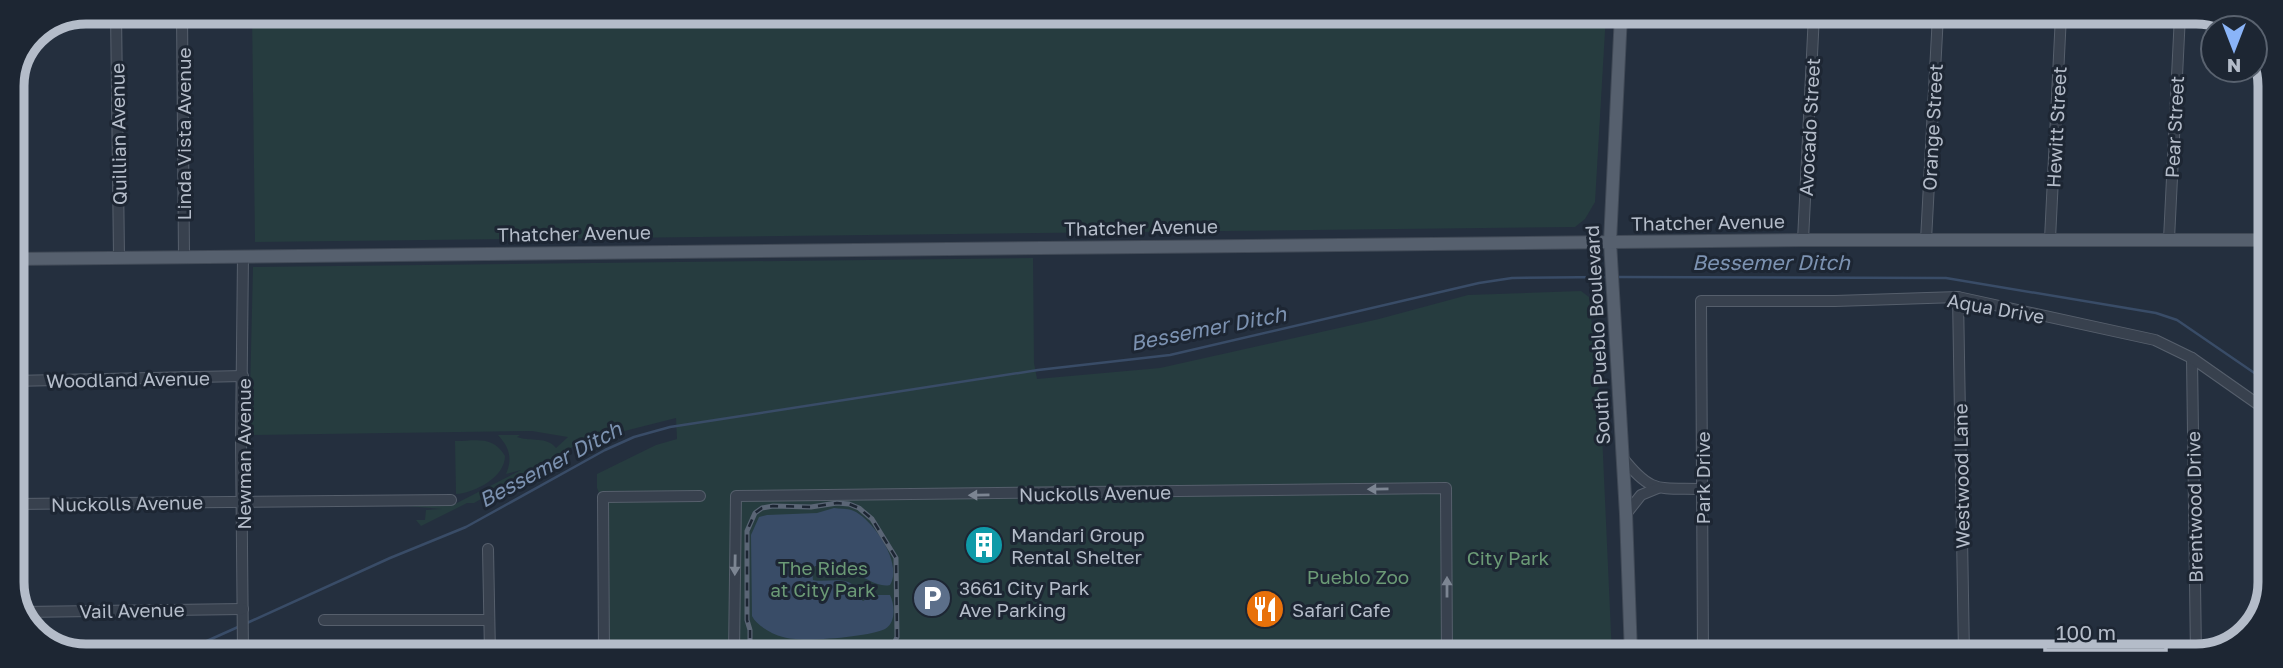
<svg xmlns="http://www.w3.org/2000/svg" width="2283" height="668" font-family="'Golos Text',sans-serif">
<rect width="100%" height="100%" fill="#242f3e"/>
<g fill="#263c3f">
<path d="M252,14H1606L1595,202L1585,219L1575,227L255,242Z"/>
<path d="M1033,258L1034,363L1037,379L1160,368L1379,319L1468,295L1581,291L1589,297L1601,411L1612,655L609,654L607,512L597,488V474L656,445L677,439L676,418L581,442L474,503H467L421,526L416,520H425L426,510L442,509L407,506L453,505L521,470L506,474C513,458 509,447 498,435H520L517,437C531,442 547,436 556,448L568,437L532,431L249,435L253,267Z"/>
<path d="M455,441C476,441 493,435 505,456C505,477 475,493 456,494Z"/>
</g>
<path fill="#394c67" d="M834,508C841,509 849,508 856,512C875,523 903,564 890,585C878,588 865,577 853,573C841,569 828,566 815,566L812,569L813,580C825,583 844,576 854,586C859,591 857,596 863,601L874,595H890C895,605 896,623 885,629C870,637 798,643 783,637C772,634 757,626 752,616L751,535L759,517L767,515L817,513Z"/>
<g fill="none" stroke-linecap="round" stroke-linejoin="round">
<g stroke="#394c67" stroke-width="2.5">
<path d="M1617,277L1946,278L2156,313L2177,320L2269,383"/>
<path d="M247,623L390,558L466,527L605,450L634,437L670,427L1038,370L1170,355L1479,283L1512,278L1607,277"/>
<path d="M180,653L238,627"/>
</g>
<defs>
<g id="minor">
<path d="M116,12L119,257"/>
<path d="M182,12L184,256"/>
<path d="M2050,239L2061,15"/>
<path d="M2169,239L2180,15"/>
<path d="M1803,240L1814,14"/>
<path d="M1926,240L1938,15"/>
<path d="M243,256L241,440L243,653"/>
<path d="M1958,297L1964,655"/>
<path d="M2192,358L2196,656"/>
<path d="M12,381L243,376"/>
<path d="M1622,457C1651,494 1658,488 1701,489"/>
<path d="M12,504L451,500"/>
<path d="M1626,514L1641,495L1658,488"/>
<path d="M488,549L490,654"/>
<path d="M22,612L243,609"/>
<path d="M324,620H489"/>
<path d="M604,654L603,497L700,496"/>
<path d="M734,654L736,496L1446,488L1447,655"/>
<path d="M1703,655L1701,301H1835L1958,297L2155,340L2192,358L2269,412"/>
</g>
<g id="major">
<path d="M1621,14L1610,242L1626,514L1631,655"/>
<path d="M12,259L1803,240H2270"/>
</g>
</defs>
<use href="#minor" stroke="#565f6c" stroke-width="12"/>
<use href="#major" stroke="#414a57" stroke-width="14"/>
<use href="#minor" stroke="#38414e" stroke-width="10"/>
<use href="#major" stroke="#56606e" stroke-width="12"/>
<defs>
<g id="rail">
<path d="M750,654V630L747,620V531L755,513L762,508L773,506L811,507L837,503L849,504L859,508L872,519L896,558L897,637L893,646L885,654"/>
<path d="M764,654C792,640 816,646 845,654"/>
</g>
</defs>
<use href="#rail" stroke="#5a6575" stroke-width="5"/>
<use href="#rail" stroke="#1d2633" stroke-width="2.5" stroke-dasharray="8" stroke-linecap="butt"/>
</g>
<defs><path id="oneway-solid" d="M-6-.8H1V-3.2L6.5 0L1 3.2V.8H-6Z" transform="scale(1.75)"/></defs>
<g fill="#7c8592">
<use href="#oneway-solid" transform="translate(1378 489) rotate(179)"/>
<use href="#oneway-solid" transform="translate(979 495) rotate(179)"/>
<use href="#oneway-solid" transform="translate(735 565) rotate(91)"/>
<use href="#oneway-solid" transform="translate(1447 587) rotate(-90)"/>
</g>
<defs>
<symbol id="building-disc" viewBox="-11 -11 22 22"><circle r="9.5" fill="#0f9aa8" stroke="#1d2633"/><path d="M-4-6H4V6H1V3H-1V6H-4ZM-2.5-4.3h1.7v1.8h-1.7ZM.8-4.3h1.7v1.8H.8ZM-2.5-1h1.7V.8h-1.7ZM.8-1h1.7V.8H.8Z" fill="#fff"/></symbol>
<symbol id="parking-disc" viewBox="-11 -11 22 22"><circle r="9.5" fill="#5c6f8a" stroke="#1d2633"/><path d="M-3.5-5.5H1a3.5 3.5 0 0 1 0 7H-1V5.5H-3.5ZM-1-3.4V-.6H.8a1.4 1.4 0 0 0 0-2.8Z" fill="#fff"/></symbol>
<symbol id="restaurant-disc" viewBox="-11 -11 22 22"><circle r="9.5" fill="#e8710a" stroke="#1d2633"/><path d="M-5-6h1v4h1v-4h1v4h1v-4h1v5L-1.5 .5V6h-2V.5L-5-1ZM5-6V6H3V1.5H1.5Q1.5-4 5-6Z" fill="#fff"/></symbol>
</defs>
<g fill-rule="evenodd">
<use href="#building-disc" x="962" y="523" width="44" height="44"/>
<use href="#parking-disc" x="910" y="576" width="44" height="44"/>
<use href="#restaurant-disc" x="1243" y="587" width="44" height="44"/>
</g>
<g text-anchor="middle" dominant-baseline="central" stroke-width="6" stroke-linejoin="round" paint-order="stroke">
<g font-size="19" fill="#b4bcc9" stroke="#1d2633">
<text transform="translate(1809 127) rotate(-87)">Avocado Street</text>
<text transform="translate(1932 127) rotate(-87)">Orange Street</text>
<text transform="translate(2056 127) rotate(-87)">Hewitt Street</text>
<text transform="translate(2174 127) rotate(-87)">Pear Street</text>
<text transform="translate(118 134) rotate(-91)">Quillian Avenue</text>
<text transform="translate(183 134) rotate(-90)">Linda Vista Avenue</text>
<text transform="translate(1708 222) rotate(-1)">Thatcher Avenue</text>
<text transform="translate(1141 227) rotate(-1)">Thatcher Avenue</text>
<text transform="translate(574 233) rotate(-1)">Thatcher Avenue</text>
<text transform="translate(1996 308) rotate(10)">Aqua Drive</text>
<text transform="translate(1597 335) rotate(-93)">South Pueblo Boulevard</text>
<text transform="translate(128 379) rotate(-1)">Woodland Avenue</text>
<text transform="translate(243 454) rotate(-90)">Newman Avenue</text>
<text transform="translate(1961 476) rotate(-91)">Westwood Lane</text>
<text transform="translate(1702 478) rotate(-90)">Park Drive</text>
<text transform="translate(1095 493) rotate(-1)">Nuckolls Avenue</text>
<text transform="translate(127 503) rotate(-1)">Nuckolls Avenue</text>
<text transform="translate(2194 507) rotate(-91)">Brentwood Drive</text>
<text transform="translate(132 610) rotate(-1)">Vail Avenue</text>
</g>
<g font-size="19" fill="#b4bcc9" stroke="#1d2633" text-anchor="start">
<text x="1011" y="534">Mandari Group<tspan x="1011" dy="22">Rental Shelter</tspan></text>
<text x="959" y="587">3661 City Park<tspan x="959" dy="22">Ave Parking</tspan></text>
<text x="1292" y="609">Safari Cafe</text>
</g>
<g font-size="19" fill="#6b9a76" stroke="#1d2633">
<text x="1508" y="557">City Park</text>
<text x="823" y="567">The Rides<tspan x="823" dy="22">at City Park</tspan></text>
<text x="1358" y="576">Pueblo Zoo</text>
</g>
<g font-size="21" font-style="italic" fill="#7c92b1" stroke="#1d2633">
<text x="1771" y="262">Bessemer Ditch</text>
<text transform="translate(1208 328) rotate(-11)">Bessemer Ditch</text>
<text transform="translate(550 464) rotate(-28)">Bessemer Ditch</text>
</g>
</g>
<path d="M0 0H2283V668H0ZM86 24H2196A62 62 0 0 1 2258 86V582A62 62 0 0 1 2196 644H86A62 62 0 0 1 24 582V86A62 62 0 0 1 86 24Z" fill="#1d2633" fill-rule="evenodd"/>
<path fill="none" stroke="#b4bcc9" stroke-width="9" d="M86 24H2196A62 62 0 0 1 2258 86V582A62 62 0 0 1 2196 644H86A62 62 0 0 1 24 582V86A62 62 0 0 1 86 24Z"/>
<g transform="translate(2234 49) rotate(180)"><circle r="33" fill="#1d2633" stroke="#59626f" stroke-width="2"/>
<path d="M0-5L12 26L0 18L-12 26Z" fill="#8ab4f8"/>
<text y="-10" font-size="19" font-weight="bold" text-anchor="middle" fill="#b4bcc9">N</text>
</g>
<path d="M2045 640v10h121v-10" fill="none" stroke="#b4bcc9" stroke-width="3.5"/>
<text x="2056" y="640" font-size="21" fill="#b4bcc9" stroke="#1d2633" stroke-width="5" paint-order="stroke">100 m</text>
</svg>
